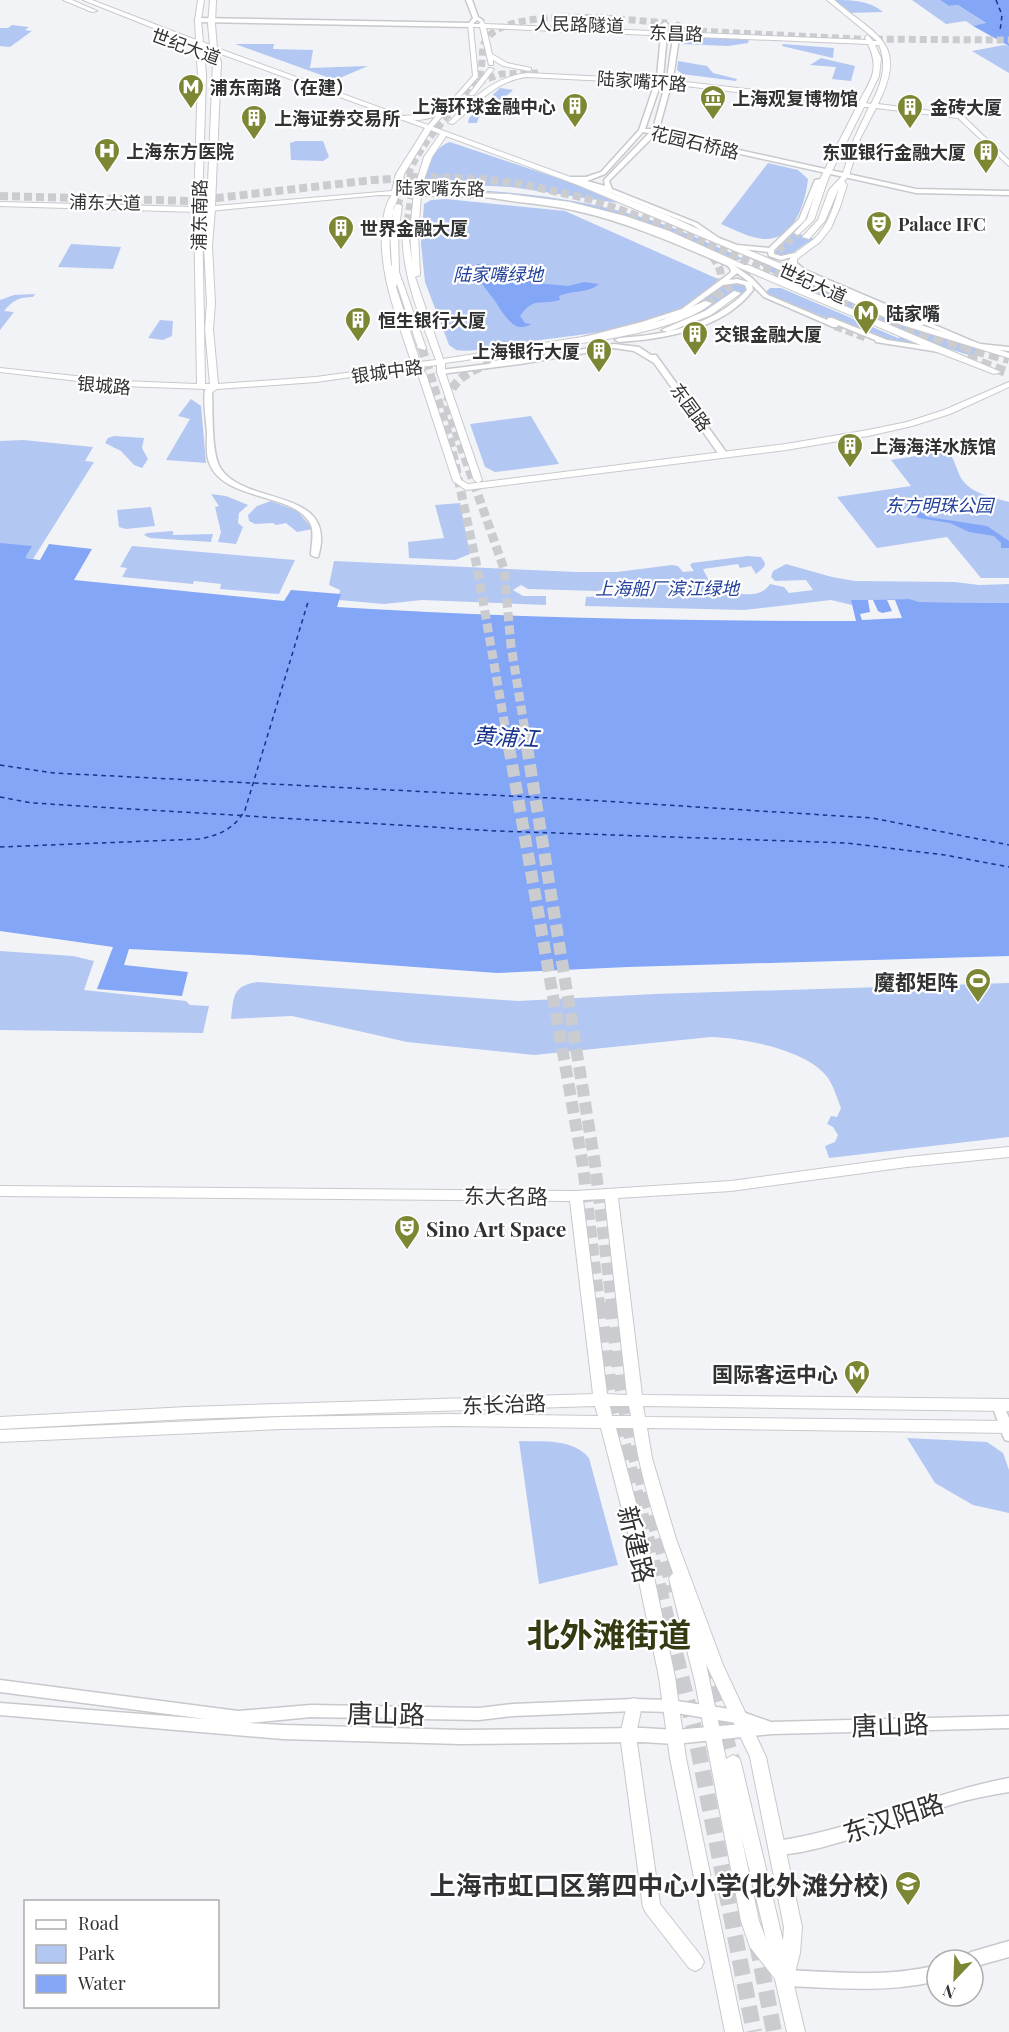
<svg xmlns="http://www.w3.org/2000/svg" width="1009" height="2032" font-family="'Playfair Display','Noto Sans SC',serif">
<rect width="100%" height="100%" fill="#f2f3f6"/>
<g fill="#b3c7f3">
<path d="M832,0C851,0 869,0 883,12L847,13Z"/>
<path d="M912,0H940L949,6L958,5L987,24L973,26L966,21L946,24Z"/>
<path d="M12,25L29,27L25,30L32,31L10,47L0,46V28H8Z"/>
<path d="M688,36L749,39L748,43L728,46L681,44V39Z"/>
<path d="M235,44H274L273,49L313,50L310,68L368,66L335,80Z"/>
<path d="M783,44L834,48L833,58L782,46Z"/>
<path d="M1004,45L1009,46V73L972,51Z"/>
<path d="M821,58L855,66L851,81L832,79L836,67L810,65Z"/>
<path d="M678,61L707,66L713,73L737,79L736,81L682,74L677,70Z"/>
<path d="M500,88L513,90C501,103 482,104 477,123H468L469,118Z"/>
<path d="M296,141H323L329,157L323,161L291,160L290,143Z"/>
<path d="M450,142L572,183L618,203L511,187L434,183L425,180C423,168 437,145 450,142Z"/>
<path d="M768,163L798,170L808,179C806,201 794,240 766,239C751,239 735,230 721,224Z"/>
<path d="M441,189C531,191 624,203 706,242C718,248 732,252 743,259L737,260L640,221L583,205L514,194Z"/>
<path d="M446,199L565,211L718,279C695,327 573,335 525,342C503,345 478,353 456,350L449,345L425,282L421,244L424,204L431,200Z"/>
<path d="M794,232L814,239C799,245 791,261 773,254Z"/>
<path d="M71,244L121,247L113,269L58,267Z"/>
<path d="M747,256L912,328L978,349L984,353L975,357L943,347L780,278Z"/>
<path d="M733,282L745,285L749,288L743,295L732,292C693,323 662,330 613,336L691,315L712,305L700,300L721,286Z"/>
<path d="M770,288H781L898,338L901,337L920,345L871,336L767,294L766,292Z"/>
<path d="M35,294L33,297C19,297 13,300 4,311L14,312L0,330V300L14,295Z"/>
<path d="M160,320L173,321L172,336L163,340L148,338Z"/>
<path d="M191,399L201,406L206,463L166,460L190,419L178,416Z"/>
<path d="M531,416L559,464L495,472L485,467L470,424Z"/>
<path d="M114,436L144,438L142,448L148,459L142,468L134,465L121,451L105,443L108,438Z"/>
<path d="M23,440L93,447L85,461L94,462L33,559L0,556V441Z"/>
<path d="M940,452L951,455C955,462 957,471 961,478C971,494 992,497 1009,502V578H981L947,537L877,548L837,497L911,486L891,460Z"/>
<path d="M211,494L226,496L248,505L239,513L238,523L243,527L236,544L218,542L221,532L215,507L219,506Z"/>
<path d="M271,501L297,511L313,529L297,532L286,523L276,525L273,523L255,524L249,521L248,515L257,506Z"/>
<path d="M460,503L470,554L455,560L409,558L408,542L444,538L435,505Z"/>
<path d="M151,507L155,526L126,529L119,527L117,510Z"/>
<path d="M173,531V535L213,534L211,542L150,538L144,535L147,533Z"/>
<path d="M132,546L295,560L279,594L220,589L221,584L194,581L193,584L122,577L127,568L120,567Z"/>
<path d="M748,556L761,557L765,563L764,567L756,574L751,566L740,568L738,564L703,569L709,581L706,582L708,586C725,591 758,603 770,584L784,587L789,593L813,590L806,580L775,581L771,577L773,571L786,564L832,577L855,581L955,582L979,585L1009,584V603L919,602L910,599L852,600V605L831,600L744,610L585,606L586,597L618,595L615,588L596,591L528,589L521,585L513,590L523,596H546V605L422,600L384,604L339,600L340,590L329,585L334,561L577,572H617L672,565L678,566L683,572L694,571L690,565L692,563Z"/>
<path d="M0,951L73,956L94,961L84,990L186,1001L190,1005L209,1006L203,1033L0,1030Z"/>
<path d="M258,982L518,1001L655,994L1009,983V1137L829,1158L825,1146L835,1142L838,1135L833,1127L827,1124L831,1116L837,1117L841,1108C837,1098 834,1087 828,1078C809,1050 743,1038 711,1037L534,1055L407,1042L292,1016L231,1019C234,996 232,986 258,982Z"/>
<path d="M907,1438L987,1442L1003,1453L1009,1470V1513L973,1505L935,1483Z"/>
<path d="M519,1441C543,1442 572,1438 589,1458L618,1565L539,1584Z"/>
</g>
<g fill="#84a6f7">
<path d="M940,0H1009V46L973,26L986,23L958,5L949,6Z"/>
<path d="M477,264L491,265L510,272L505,275L506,278L521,282L520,275L529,273L532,275V282L536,283L568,286L584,282L599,284C587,294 572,290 559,296L560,300C538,306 535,296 520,316L525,323L531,324C514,335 504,314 495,301C487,290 475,279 477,264Z"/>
<path d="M919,510L928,517L987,526L1009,541V548H1001V543L994,536L969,532L950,523L918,518L915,514Z"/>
<path d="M0,543L32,546L25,558L40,560L49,544L92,549L74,580L284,601L291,590L341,594L337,607C510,618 683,621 856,621L851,600L910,599L919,602L1009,603V956L628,967L497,973L252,955L129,949L124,965L188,972L182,996L97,989L113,947L0,931Z"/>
</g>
<path fill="#f2f3f6" d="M868,600H873L878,611L882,613L892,611L887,600H895L902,618L862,620L860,614L870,612Z"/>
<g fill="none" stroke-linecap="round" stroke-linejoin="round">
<g stroke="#19348f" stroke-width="1.5" stroke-dasharray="4.5 4" stroke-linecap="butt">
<path d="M996,0L1002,15L1000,31"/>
<path d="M0,765L53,773L570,799L872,818L1009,845"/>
<path d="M0,797L32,803L497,831L847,843L945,855L1009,867"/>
<path d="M0,847L199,839C220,835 234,829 245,810L308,602"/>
</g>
<path stroke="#cbcccf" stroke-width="8" stroke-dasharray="8 4" stroke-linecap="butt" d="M835,326L867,338"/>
<g stroke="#cbcccf" stroke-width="7" stroke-dasharray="7 4" stroke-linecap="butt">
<path d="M656,29L858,39L1009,40"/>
<path d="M478,82L501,74L538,73"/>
<path d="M398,206C411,150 437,129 473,88C488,70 477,48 488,37C515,6 628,20 667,23"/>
<path d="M407,221L415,173"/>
<path d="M708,303L773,256L798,233"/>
</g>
<g stroke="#cbcccf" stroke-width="9" stroke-dasharray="9 4.5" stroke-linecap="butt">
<path d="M422,348L450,440L477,567L509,749"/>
<path d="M493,363C470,370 449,380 447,406L504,569L511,646L528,749"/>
</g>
<g stroke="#cbcccf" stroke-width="12" stroke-dasharray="12 6" stroke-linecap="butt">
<path d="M509,747L583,1166L599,1304"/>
<path d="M527,747L595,1164L612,1304"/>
</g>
<g stroke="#cbcccf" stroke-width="16" stroke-dasharray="16 8" stroke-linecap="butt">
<path d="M599,1303L609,1389L694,1728L754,2032"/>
<path d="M612,1303L622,1386L634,1450L675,1591"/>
<path d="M704,1664L733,1763"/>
<path d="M757,1944L774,2032"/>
</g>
<g stroke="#cbcccf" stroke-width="8" stroke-dasharray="8 4" stroke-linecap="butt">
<path d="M0,196L191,201L373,180L430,177L481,179L522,184L589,199L661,224L895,324"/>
<path d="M703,249C722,262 727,280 713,299"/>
</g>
<path stroke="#cbcccf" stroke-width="10" stroke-dasharray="10 5" stroke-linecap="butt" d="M891,323L974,350"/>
<g stroke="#cbcccf" stroke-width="10" stroke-dasharray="10 5" stroke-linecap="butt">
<path d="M921,324L974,350L1009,359"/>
<path d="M967,358L1009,373"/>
</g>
<defs>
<g id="tertiary">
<path d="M466,0H472L478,17L483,20L480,22L477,20L470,27L198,22L195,20L198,18L469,23L473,18Z"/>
<path d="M665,22L668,24L663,77L645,129H653L667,78L675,25L678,23L681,25L673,78L658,132L916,189L1009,191V195L916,193L655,135L609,181L612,189L697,223L719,238L737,245L769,248L799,219L815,180L826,178V180L820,182L805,220L774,250V254L781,256L795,253L798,255L781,260L769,256L768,252L734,248L715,240L693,225L607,191L571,179V177H586L601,172L639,130L657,77L662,24ZM643,132L649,133L604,180L605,186L587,181L605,174Z"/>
<path d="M489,194L577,207L622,220L664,235L732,264L752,278L768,295L827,320L828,318H832L887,340L939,348L943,350L939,352L876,342L875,340L838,325L837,327H833L764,297L752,285L753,290C724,329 665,339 619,342L615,340L619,338C665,335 713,326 747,290L745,285L737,283L723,285L686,311L646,325L584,339V337L642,322L682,309L730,273L731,270L728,266C679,245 630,223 577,211C548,204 517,203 487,197L486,196ZM737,273L749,282L737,279L729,280Z"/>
<path d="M792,259L805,270L977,343L971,344L801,272L789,261Z"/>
<path d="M614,344L639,347L651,355H656L726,452V456H720L654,363L634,351L614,348L520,364L441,374L437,372L441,370L520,360Z"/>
<path d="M980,344L1009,347V351L983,348H980Z"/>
<path d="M205,390L212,392C213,411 211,455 221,469C247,507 339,487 318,557H315L311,555C311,546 315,532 310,523C292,491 219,502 208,459C206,451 207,440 207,432C206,419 203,403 205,390Z"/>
<path d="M998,1400L1002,1401L1009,1418V1441L1005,1440L1003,1436L992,1405L994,1401Z"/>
<path d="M0,1680L238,1711L311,1705L479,1708L513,1704L634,1699L670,1700L737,1710L771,1722L1009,1716V1728L772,1734L675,1744L643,1742L461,1744L283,1739L0,1715V1703L206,1719L0,1692ZM634,1711L670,1712L742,1724L675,1730L643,1728L461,1730L283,1725L248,1723L311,1717L479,1720L513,1716Z"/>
<path d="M1009,1778V1792C989,1795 969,1799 950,1805C918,1815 797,1863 772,1853L770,1848L772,1843L777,1841C857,1829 930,1793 1009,1778Z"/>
<path d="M1009,1941V1957L973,1967V1960H963L966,1955L971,1952Z"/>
<path d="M937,1965V1981C887,1993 836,1988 785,1986L780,1983L777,1978L780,1973L785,1970C836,1972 887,1978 937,1965Z"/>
</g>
<g id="secondary">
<path d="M827,0H834C876,36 909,42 878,104L962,115L1009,160V166L958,118L876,108L860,139L849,176L844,181L847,185L840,207L831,228L820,242L797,259V267L804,272V276L908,321L1009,353V358L902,325L771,266L775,264L791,270L788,261C795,251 804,247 814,239C828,226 834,206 839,188L825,221L809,239L802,237L818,220L829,190L842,176L854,139L869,107H864L828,179L814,220L798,235L794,233L807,219L820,179L857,106L668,84L527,77C494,81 477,105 453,124L448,123C471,100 493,77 527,73L668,80L859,102C871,79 880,70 868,44L486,28L492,54L507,63L531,68V70L529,71L503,66L493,60V65H489L480,27H473L478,77L429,131L424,130L436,116C425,120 412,122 401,117C408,114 416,117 424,115C447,110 458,92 473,76L468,24H479L482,20L485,24L866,40L865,37L868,35L873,41H877ZM875,45H879C888,65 881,85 871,104L866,103L879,76L881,58Z"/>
<path d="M489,68L494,69L474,95H470L469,94Z"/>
<path d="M415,183L422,185L418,232L420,275L415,277L443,359L614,332L662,320L705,301L712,303C676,333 583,343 536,349C506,354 475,359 445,363V372L482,480L478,483L474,480L437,372V365L421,367L426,374L461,480L468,484L786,444L868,430L907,422L944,410L1009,382V387L950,414L912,426L868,436L786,450L466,490L453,481L418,374L414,368L316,382L217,389L209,394L205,391L206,389L122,386L0,372V368L122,381L197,384L194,210L198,208L202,210L205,384H210L205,329L207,303L204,246L207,209L211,207L215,209L212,246L215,303L213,329L218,384L316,377L412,364C396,315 373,261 385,210C387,203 390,195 396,191L400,193C389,217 388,238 391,265L392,266L390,233L394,206L398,204L402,206L398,233L399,272L426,348L425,350L418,348L397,284L396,287L420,362L436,360C419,314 399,271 403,221L407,219L411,221L409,239L412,262L410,232Z"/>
<path d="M742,265H748L1001,372L994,374L937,352L742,269Z"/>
<path d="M734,291L741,293L711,315L668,332L661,330L705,311Z"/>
<path d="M515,355L519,357L518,359L493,365L489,363Z"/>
<path d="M1009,1147V1157L907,1167L731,1191L618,1198L642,1395L1009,1399V1411L643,1406L645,1417L1009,1421V1433L647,1428L652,1458L676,1539L723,1665L766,1757L802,1927L800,1953L793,1981L805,2032H787L775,1979L750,1947L741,1921L695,1682L669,1578L673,1573C656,1526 641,1478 633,1428H616L648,1548L675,1677L686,1758L743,2032H725L670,1758L659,1677L632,1548L601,1428L450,1426L281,1429L0,1442V1430L281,1417L450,1414L598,1416L595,1406L187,1419L0,1429V1417L187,1407L593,1394L570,1201L0,1196V1186L576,1191L731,1181L907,1157ZM605,1199L627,1395L607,1394L583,1200ZM610,1406H629L631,1416H612ZM706,1664L750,1757L784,1927L783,1941L741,1763L739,1758L733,1755L726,1759ZM741,1835L766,1939L759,1921Z"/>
<path d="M634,1698L640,1700L642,1705L636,1735L660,1904L701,1956L704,1962L701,1968L695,1971L689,1968L646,1913L643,1907L620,1735L628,1700Z"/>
</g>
<g id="primary">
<path d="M63,0H72L97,11L92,12Z"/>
<path d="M83,0H92L196,40L195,20L198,0H204L201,20L203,42L210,45L208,24L210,0H216L215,24L217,48L584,182L665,214L747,251L740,253L578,185L446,136L432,157L422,185L415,187L424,157L440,134L431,130L404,174L401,191L508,194L570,202L625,216L669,231L749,267L742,269L663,235L619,220L570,206L508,198L380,195L198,212L0,206V202L194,207L198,76L196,45ZM204,47L211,50L213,62L207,207H202L206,76ZM218,53L425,128L396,174L392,191L215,206L221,62Z"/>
</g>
<path id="trunk" d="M740,249H746L925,324L918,326L740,253Z"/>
</defs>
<use href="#tertiary" stroke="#c8c9cc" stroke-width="3"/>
<use href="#secondary" stroke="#c8c9cc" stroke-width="2"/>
<use href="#primary" stroke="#c8c9cc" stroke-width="2"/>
<use href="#trunk" stroke="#c8c9cc" stroke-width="2"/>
<use href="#tertiary" fill="#fff" fill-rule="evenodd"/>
<use href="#secondary" fill="#fff" fill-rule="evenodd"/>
<use href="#primary" fill="#fff" fill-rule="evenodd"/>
<use href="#trunk" fill="#fff" fill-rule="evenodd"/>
</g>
<defs>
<symbol id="metro-pin" viewBox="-11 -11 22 30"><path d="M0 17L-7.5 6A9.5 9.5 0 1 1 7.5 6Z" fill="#7c8633" stroke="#fff"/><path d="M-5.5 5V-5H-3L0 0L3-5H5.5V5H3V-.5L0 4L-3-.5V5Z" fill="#fff"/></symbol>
<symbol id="museum-pin" viewBox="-11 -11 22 30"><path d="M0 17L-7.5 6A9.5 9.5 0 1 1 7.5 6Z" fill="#7c8633" stroke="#fff"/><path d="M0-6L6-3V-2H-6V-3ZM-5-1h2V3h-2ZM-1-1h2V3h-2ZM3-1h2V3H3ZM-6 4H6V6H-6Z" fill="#fff"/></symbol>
<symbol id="building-pin" viewBox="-11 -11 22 30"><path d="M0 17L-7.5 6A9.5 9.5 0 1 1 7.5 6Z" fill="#7c8633" stroke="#fff"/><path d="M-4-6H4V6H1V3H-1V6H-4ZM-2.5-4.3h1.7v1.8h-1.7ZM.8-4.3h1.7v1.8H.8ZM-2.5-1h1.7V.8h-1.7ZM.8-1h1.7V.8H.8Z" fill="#fff"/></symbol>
<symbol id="hospital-pin" viewBox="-11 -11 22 30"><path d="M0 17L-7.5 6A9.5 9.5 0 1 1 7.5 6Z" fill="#7c8633" stroke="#fff"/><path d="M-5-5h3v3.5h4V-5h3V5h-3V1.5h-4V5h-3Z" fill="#fff"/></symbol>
<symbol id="theatre-pin" viewBox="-11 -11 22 30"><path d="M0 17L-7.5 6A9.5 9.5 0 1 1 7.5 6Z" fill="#7c8633" stroke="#fff"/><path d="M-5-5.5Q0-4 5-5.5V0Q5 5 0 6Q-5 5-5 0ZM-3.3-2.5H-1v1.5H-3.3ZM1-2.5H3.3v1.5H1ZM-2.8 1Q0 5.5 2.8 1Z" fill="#fff"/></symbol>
<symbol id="stadium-pin" viewBox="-11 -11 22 30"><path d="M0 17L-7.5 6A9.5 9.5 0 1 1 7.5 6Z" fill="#7c8633" stroke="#fff"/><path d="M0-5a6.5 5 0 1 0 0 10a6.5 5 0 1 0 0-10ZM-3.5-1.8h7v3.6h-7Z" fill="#fff"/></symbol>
<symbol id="school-pin" viewBox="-11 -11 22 30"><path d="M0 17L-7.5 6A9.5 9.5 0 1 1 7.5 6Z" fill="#7c8633" stroke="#fff"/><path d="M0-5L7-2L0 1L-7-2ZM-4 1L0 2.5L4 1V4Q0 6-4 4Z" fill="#fff"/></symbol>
</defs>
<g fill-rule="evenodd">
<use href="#metro-pin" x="176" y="72" width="30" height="40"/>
<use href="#museum-pin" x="698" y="83" width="30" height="40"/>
<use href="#building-pin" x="560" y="91" width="30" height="40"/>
<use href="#building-pin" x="895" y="92" width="30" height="40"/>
<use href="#building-pin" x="239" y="103" width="30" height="40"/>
<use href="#hospital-pin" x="92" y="136" width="30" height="40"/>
<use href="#building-pin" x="971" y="137" width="30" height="40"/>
<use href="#theatre-pin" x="864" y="209" width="30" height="40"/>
<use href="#building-pin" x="326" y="213" width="30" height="40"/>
<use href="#metro-pin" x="851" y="298" width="30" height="40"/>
<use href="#building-pin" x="343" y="305" width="30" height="40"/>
<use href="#building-pin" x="680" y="319" width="30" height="40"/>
<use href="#building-pin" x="584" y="336" width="30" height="40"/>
<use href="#building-pin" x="835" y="431" width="30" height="40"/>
<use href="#stadium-pin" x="963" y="966" width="30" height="40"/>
<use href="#theatre-pin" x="392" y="1213" width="30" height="40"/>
<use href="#metro-pin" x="842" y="1358" width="30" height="40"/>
<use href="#school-pin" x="893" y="1869" width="30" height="40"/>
</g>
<g text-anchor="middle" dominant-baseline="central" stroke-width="4.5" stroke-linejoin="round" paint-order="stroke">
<g font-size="18" fill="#313233" stroke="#fff">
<text transform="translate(579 24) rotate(2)">人民路隧道</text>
<text transform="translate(676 33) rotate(2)">东昌路</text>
<text transform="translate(186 46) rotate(20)">世纪大道</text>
<text transform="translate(642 81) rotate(4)">陆家嘴环路</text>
<text transform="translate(695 142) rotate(13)">花园石桥路</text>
<text transform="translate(440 188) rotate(1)">陆家嘴东路</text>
<text transform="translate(105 202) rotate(1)">浦东大道</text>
<text transform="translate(199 215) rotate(-89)">浦东南路</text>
<text transform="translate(813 283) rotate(24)">世纪大道</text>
<text transform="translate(387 371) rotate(-8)">银城中路</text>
<text transform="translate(104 385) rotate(5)">银城路</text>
<text transform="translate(691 407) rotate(54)">东园路</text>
</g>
<g font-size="18" font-weight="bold" fill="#313233" stroke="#fff" text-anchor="start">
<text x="210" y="87">浦东南路（在建）</text>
<text x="732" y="98">上海观复博物馆</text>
<text x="556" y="106" text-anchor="end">上海环球金融中心</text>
<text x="930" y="107">金砖大厦</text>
<text x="274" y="118">上海证券交易所</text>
<text x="126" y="151">上海东方医院</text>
<text x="966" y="152" text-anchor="end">东亚银行金融大厦</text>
<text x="898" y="224">Palace IFC</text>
<text x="360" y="228">世界金融大厦</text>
<text x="886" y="313">陆家嘴</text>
<text x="378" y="320">恒生银行大厦</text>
<text x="714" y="334">交银金融大厦</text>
<text x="580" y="351" text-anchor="end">上海银行大厦</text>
<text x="870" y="446">上海海洋水族馆</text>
</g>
<g font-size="18" font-style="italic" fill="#23419c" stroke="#fff">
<text x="498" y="274">陆家嘴绿地</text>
<text x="939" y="505">东方明珠公园</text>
<text x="667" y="588">上海船厂滨江绿地</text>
</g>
<g font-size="21" font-weight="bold" fill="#313233" stroke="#fff" text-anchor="end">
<text x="958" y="981">魔都矩阵</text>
<text x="426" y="1228" text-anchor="start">Sino Art Space</text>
<text x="838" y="1373">国际客运中心</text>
</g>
<g font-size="21" fill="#313233" stroke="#fff">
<text transform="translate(506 1195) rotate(1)">东大名路</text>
<text transform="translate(504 1403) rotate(-2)">东长治路</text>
</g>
<g font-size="22" font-style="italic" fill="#19348f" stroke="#fff">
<text transform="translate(506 736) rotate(3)">黄浦江</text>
</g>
<g font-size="26" fill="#313233" stroke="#fff">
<text transform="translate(637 1544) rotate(76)">新建路</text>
<text transform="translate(386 1713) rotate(1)">唐山路</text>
<text transform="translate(890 1724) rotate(-2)">唐山路</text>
<text transform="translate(893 1817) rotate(-18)">东汉阳路</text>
</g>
<g font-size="26" font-weight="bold" fill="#313233" stroke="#fff" text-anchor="end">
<text x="888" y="1884">上海市虹口区第四中心小学(北外滩分校)</text>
</g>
<g font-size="33" font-weight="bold" fill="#353a12" stroke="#fff">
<text x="609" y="1633">北外滩街道</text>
</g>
</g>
<rect x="24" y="1900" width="195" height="108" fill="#ffffff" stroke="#adadad" stroke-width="1.5"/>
<rect x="36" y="1920" width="30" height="9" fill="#ffffff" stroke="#adadad" stroke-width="1.5"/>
<text x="78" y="1930" font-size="18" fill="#313233">Road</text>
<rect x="36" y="1945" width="30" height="18" fill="#b3c7f3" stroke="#adadad" stroke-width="1.5"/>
<text x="78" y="1960" font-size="18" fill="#313233">Park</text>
<rect x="36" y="1975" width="30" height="18" fill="#84a6f7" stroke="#adadad" stroke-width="1.5"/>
<text x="78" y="1990" font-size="18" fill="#313233">Water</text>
<g transform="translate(955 1978) rotate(203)"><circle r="28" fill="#ffffff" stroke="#adadad" stroke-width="1.5"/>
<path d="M0-4.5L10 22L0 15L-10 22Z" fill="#7c8633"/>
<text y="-9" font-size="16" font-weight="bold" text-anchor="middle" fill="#313233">N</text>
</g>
</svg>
